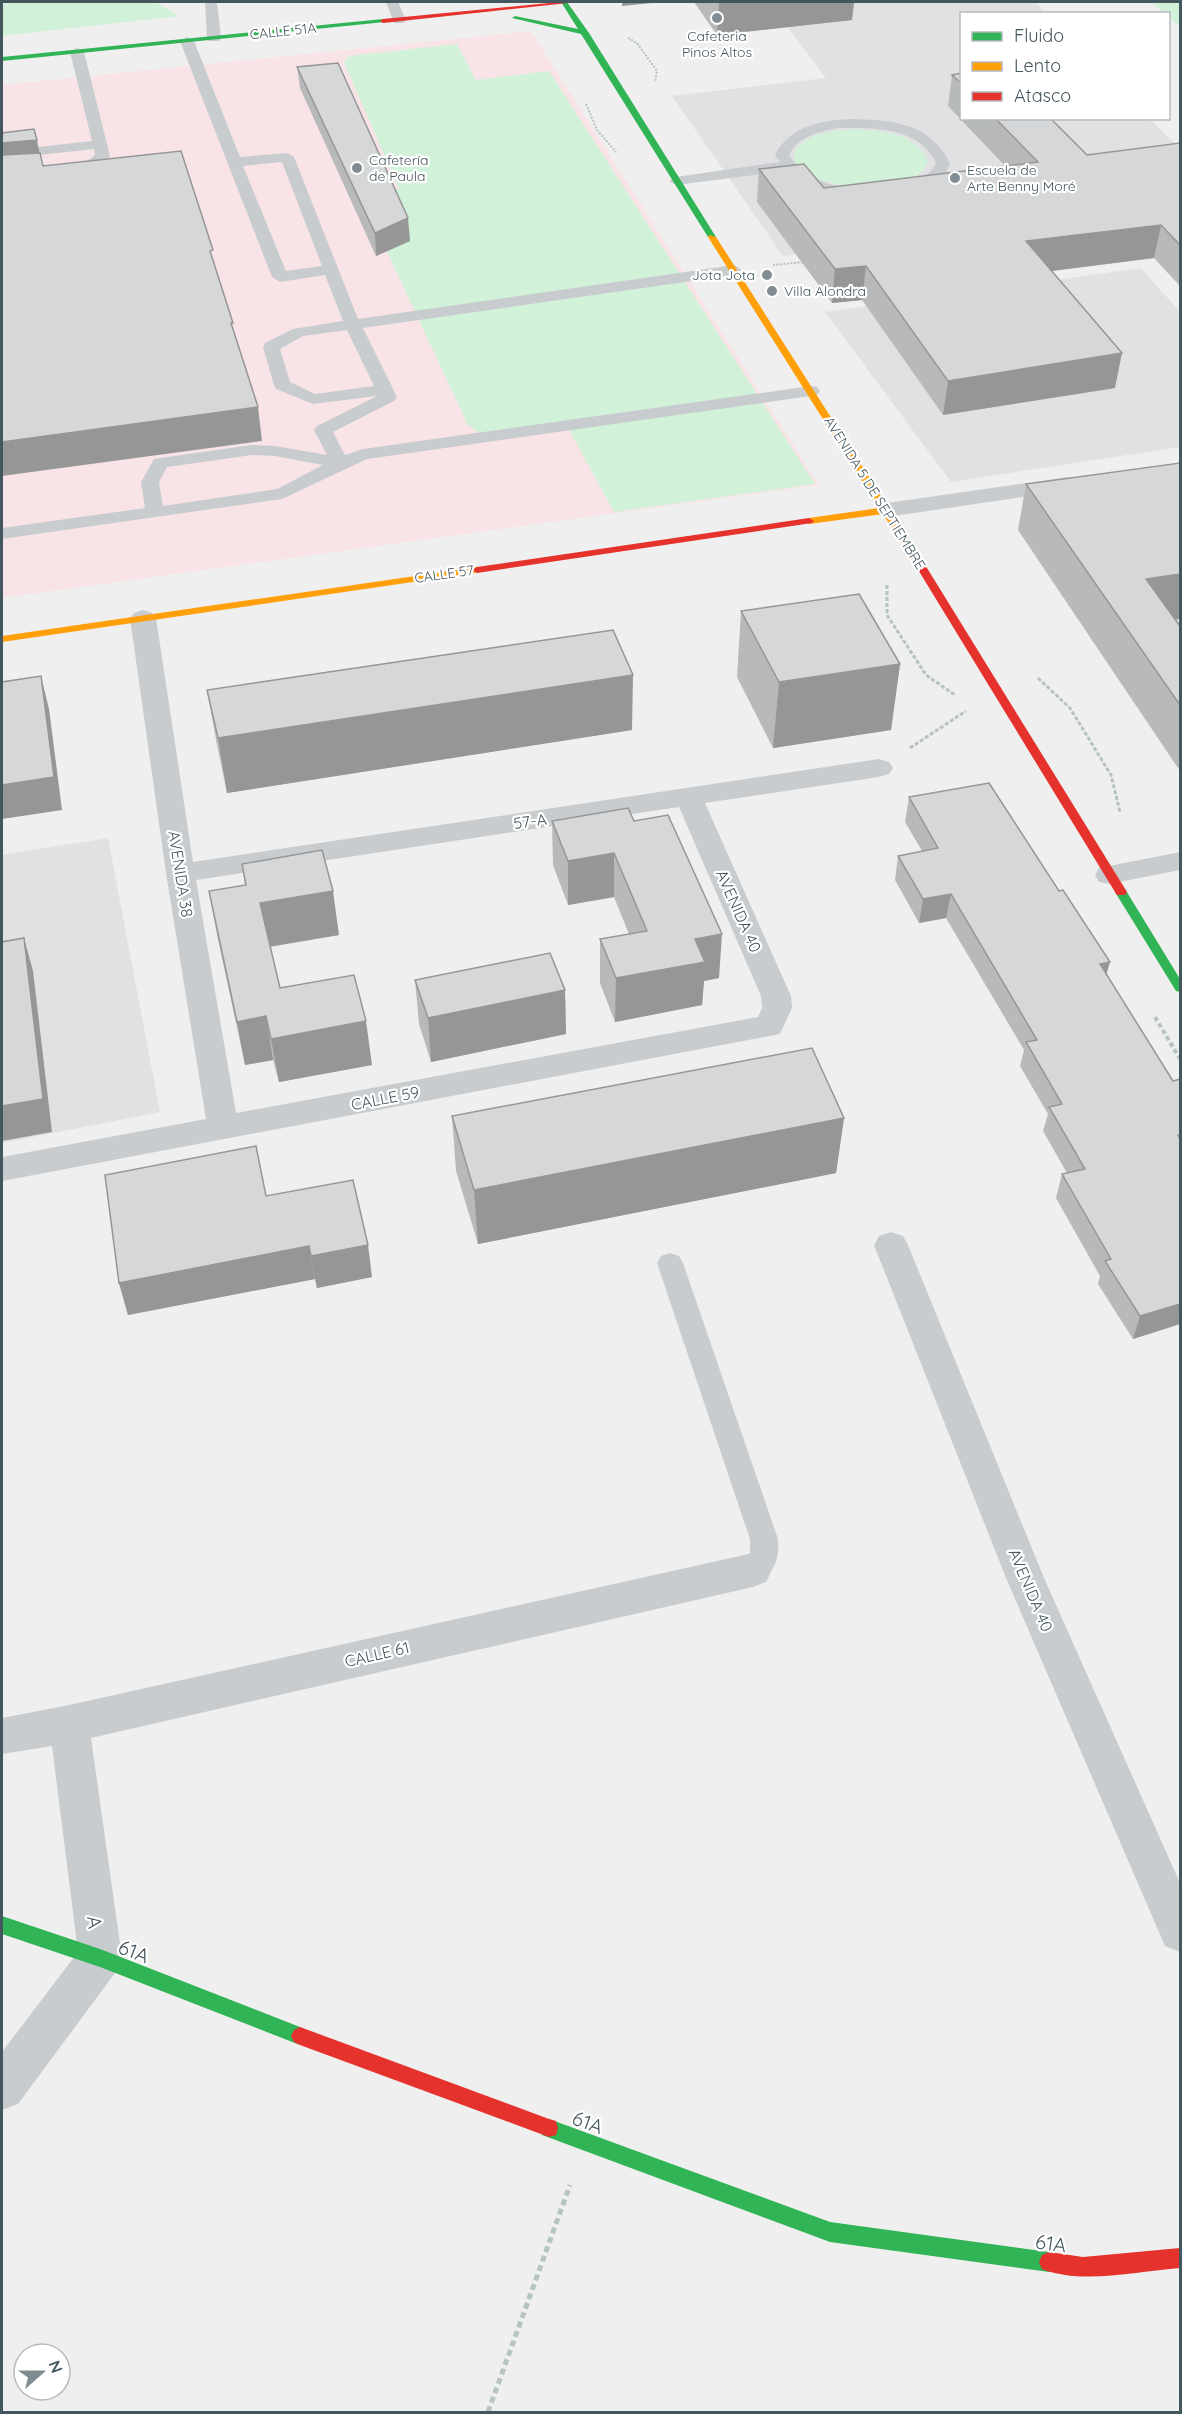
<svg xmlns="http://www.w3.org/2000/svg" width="1182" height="2414" font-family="Quicksand,sans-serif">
<rect width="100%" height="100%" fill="#f0efef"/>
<g fill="#e1e0e2">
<path d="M769,2H1035L1046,13L962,14V118L1150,119L1180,149V208L783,256L672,96L826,78Z"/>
<path d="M1141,268L1180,312V447L951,482L825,312Z"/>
<path d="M108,838L160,1112L2,1143V855Z"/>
</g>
<path fill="#f8e4e6" d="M531,31L819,485L2,598V85Z"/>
<g fill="#d1f2d8">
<path d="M2,2H155L179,16L2,36Z"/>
<path d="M1151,2H1180V27L1169,17L1168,14L1165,13Z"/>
<path d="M457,44L476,80L549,71L815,484L614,512L565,422L481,434L468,425L361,196L399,189L344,62L349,56Z"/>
<path d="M855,129C882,131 920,133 928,163C918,181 904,181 886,184C875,185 864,187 853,187C836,187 771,168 802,143C817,131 837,131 855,129Z"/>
</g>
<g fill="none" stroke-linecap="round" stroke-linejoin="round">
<g stroke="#b5c4be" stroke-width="2" stroke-dasharray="2 1.5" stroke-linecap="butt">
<path d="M628,38L637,43L657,71L655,82"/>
<path d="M586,104L597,130L616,152"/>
<path d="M773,265L804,262"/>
</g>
<g stroke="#b5c4be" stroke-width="3" stroke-dasharray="4 2" stroke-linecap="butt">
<path d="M887,585V615L926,675L955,695"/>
<path d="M1038,678L1070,708L1111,775L1120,812"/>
<path d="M910,748L966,711"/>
</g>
<path stroke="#b5c4be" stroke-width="4" stroke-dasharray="4.5 3" stroke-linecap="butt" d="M1155,1017L1180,1059"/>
<path stroke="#b5c4be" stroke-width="5" stroke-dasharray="6 4" stroke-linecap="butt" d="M488,2412L570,2185"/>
<g fill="#c8ccce" fill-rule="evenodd">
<path d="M205,2H217L221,38L219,41H209L207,38Z"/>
<path d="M386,2H398L406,20L404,23H394Z"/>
<path d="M187,37L194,41L240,157L287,153L294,157L358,319L734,265L742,270L734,275L363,328L397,397L394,401L333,432L345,455L363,449L811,386L817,387L820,391L817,395L811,396L367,459L282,499L2,539V528L145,508L141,482L154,459L252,445L275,446L327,455L314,430L317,426L377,396L313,404L276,389L274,385L263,347L265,343L293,329L343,321L325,275L280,282L272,277L180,41ZM282,162L322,266L286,271L243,166ZM347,330L374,386L315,394L290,382L280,349L303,336ZM252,455L275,456L323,465L277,489L163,506L159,482L167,467Z"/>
<path d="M77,48L84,52L110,156C90,182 33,183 2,185V177C33,173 70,176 95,155L94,149L2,159V151L92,141L70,52Z"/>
<path d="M852,119C893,120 930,123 950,163C948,168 946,175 941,179C909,210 814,204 785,171L676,185L669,181L676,177L780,162L775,155C790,126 821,120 852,119ZM838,128C874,128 918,126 936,163C919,199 842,194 812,177C802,171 796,165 789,155C799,136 818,132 838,128Z"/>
<path d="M670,1253L679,1256L683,1263L778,1539C780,1560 774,1575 753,1583L743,1579L738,1570L750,1553V1539L657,1263L661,1256Z"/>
</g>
<g fill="#c8ccce" fill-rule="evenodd">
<path d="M1069,477L1077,479L1081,484L1077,489L887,517L879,515L875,510L879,505L887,503Z"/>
<path d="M143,610L152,613L156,618L193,862L879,759L889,762L893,768L889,774L879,777L705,803L791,996L792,1008L780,1034L2,1181V1157L206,1119L166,873L130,618L134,613ZM679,807L761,996L762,1008L758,1017L236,1113L196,880Z"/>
<path d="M1180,852V870L1109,884L1099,882L1095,875L1099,868L1109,866Z"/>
<path d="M891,1232L903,1236L908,1245L1044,1578L1180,1883V1952L1165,1946L1006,1578L874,1245L879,1236Z"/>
<path d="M753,1553L766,1558L772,1570L766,1582L753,1587L91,1738L122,1958L115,1973L18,2104L2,2110V2052L78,1952L52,1746L2,1754V1718L69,1705Z"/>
</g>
<g fill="#30b455" fill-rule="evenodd">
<path d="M561,2H567L589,33L716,237L715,239L708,237L581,34L512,18L515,16L578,29Z"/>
<path d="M383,19L385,22L2,61V57Z"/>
<path d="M1121,888L1125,889L1180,979V992L1176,991L1115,892Z"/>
<path d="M2,1916L100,1949L300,2027L306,2030L309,2036L306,2042L300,2045L100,1967L2,1934Z"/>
<path d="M549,2119L830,2222L1049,2252L1056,2255L1059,2262L1056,2269L1049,2272L830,2242L542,2135L540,2128L542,2121Z"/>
</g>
<g fill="#ff9f0a" fill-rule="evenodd">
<path d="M709,235L716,237L927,568L926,570H918L883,514L809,524L804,521L809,518L879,508L708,237Z"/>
<path d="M477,567L481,568V572L2,642V636Z"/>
</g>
<g fill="#e5322d" fill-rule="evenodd">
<path d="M559,2L568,3L383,23L380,21L383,19Z"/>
<path d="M809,518L814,521L812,523L477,573L472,570L477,567Z"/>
<path d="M922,565L927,568L1127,892L1125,895H1117L1115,892L917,568Z"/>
<path d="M300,2027L549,2119L556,2121L558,2128L556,2135L549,2137L300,2045L294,2042L291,2036L294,2030Z"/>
<path d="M1180,2248V2268C1139,2271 1081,2285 1042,2269L1039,2262L1042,2255L1049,2252L1083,2257Z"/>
</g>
</g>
<g fill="#b8b9ba">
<path d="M694,2H854L852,20L717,35Z"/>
<path d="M297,67L410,241L376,256L300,88Z"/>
<path d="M962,73V118H1050L1087,155L1180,143V286L1154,258L1051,271L1115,388L943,415L862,300L832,303L757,202L759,169L824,188L1005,166L948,106L952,75Z"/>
<path d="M1180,463V619H1176L1180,626V771L1018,530L1026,484Z"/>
<path d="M741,611L900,664L891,730L773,748L737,677Z"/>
<path d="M207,690L632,730L227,793L217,745Z"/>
<path d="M909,797L1107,974L1180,1324L1133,1339L1098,1284L1100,1276L1056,1198L1062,1174L1067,1173L1043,1131L1048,1114L1020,1066L1024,1050L946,918L919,923L895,880L898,856L922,851L905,822Z"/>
<path d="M552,821H634L719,978L704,981L702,1005L615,1022L600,983V939L629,934L614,897L568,905L553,865Z"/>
<path d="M242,864L339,935L270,947L280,988L372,1065L279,1082L273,1060L245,1065L217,935L209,891L245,885Z"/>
<path d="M415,980L565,990L566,1034L431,1062L419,1024Z"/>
<path d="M452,1116L844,1118L836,1173L478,1244L456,1171Z"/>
<path d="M266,1196L372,1277L317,1288L315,1279L128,1315L119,1283Z"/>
</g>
<g fill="#969697">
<path d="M622,2H662L622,6Z"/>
<path d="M719,2H854L852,20L717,35Z"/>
<path d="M37,140L43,171L2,177V143Z"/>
<path d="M408,218L410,241L376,256L375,233Z"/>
<path d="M1161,225L1154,258L1020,275L1026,241Z"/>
<path d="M866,266L862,300L832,303L835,269Z"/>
<path d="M1122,353L1115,388L943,415L948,381Z"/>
<path d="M258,407L262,441L2,476V442Z"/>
<path d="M1180,574V619L1135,626L1146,579Z"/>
<path d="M900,664L891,730L773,748L779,682Z"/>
<path d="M633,675L632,730L227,793L218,738Z"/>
<path d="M41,676L49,709L62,810L2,819V785Z"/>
<path d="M614,853V897L568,905V861Z"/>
<path d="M333,891L339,935L267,947L260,903Z"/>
<path d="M951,894L946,918L919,923L923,899Z"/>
<path d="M722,934L719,978L704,981L702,1005L615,1022L616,978L695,939Z"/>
<path d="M24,938L33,971L52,1132L2,1141V1106Z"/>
<path d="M1110,962L1103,986L1100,964Z"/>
<path d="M565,990L566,1034L431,1062L428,1018Z"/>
<path d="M266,1016L273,1060L245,1065L237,1022Z"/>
<path d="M366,1021L372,1065L279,1082L271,1039Z"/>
<path d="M844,1118L836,1173L478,1244L474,1190Z"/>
<path d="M368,1245L372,1277L317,1288L311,1256Z"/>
<path d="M309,1246L315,1279L128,1315L119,1283Z"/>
<path d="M1180,1304V1324L1133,1339L1140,1316Z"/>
</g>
<g fill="#d6d7d8" stroke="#969697" stroke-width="1.5">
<path d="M338,63L408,218L375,233L297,67Z"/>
<path d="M962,73V84L952,75Z"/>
<path d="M995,118H1050L1087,155L1180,143V245L1161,225L1026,241L1122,353L948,381L866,266L835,269L759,169L804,164L824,188L1038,162Z"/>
<path d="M34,129L37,140L2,143V133Z"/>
<path d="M181,151L213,250L210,251L233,323H231L258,407L2,442V155L40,153L43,166Z"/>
<path d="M1180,463V574L1146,579L1180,626V705L1026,484Z"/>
<path d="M859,594L900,664L779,682L741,611Z"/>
<path d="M613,630L633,675L218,738L207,690Z"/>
<path d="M41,676L54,777L2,785V682Z"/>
<path d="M989,783L1059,891L1063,890L1110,962L1100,964L1173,1081L1180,1079V1135H1178L1180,1139V1304L1140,1316L1105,1261L1111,1259L1062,1174L1085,1169L1049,1107L1062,1104L1026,1042L1037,1040L951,894L923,899L898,856L938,848L909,797Z"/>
<path d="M628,808L634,821L668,815L722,934L695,939L705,962L616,978L600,939L647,931L614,853L568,861L552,821Z"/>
<path d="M322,850L333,891L260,903L280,988L354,975L366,1021L271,1039L266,1016L237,1022L209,891L246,885L242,864Z"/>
<path d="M24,938L43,1099L2,1106V942Z"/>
<path d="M550,953L565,990L428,1018L415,980Z"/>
<path d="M812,1048L844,1118L474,1190L452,1116Z"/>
<path d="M256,1146L266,1196L353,1180L368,1245L311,1256L309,1246L119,1283L105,1175Z"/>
</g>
<g fill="#808c91" stroke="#fff" stroke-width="2">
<circle cx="717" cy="18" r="6"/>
<circle cx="357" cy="168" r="6"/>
<circle cx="955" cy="178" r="6"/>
<circle cx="767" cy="275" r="6"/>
<circle cx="772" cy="291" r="6"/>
</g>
<g text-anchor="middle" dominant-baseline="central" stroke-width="4.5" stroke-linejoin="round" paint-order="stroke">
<g font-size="14" fill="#44565e" stroke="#fff">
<text transform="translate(283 31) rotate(-6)">CALLE 51A</text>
<text transform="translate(875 493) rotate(58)">AVENIDA 5 DE SEPTIEMBRE</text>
<text transform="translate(444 574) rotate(-8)">CALLE 57</text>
</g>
<g font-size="14" fill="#44565e" stroke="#fff" text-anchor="start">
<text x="717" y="36" text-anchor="middle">Cafeteria<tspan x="717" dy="16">Pinos Altos</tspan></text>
<text x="369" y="160">Cafetería<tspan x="369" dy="16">de Paula</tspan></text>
<text x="967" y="170">Escuela de<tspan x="967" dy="16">Arte Benny Moré</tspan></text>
<text x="755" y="275" text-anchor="end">Jota Jota</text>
<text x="784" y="291">Villa Alondra</text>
</g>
<g font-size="16" fill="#44565e" stroke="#fff">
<text transform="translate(530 821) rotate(-8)">57-A</text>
<text transform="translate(181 874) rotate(81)">AVENIDA 38</text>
<text transform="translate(739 911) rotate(66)">AVENIDA 40</text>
<text transform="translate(385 1098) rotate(-11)">CALLE 59</text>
<text transform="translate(1031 1590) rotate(67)">AVENIDA 40</text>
<text transform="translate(377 1654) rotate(-13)">CALLE 61</text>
</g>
<g font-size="20" fill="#44565e" stroke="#fff">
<text transform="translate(95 1922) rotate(82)">A</text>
<text transform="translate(134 1951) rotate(21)">61A</text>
<text transform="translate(588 2122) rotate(20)">61A</text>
<text transform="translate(1051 2243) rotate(8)">61A</text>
</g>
</g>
<rect width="1182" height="2414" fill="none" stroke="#44565e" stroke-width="6"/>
<rect x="960" y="12" width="210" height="108" fill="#ffffff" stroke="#b4bbbf" stroke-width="1.5"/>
<rect x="972" y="32" width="30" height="9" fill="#30b455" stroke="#b4bbbf" stroke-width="1.5"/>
<text x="1014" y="42" font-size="18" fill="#44565e">Fluido</text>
<rect x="972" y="62" width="30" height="9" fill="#ff9f0a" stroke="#b4bbbf" stroke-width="1.5"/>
<text x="1014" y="72" font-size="18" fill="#44565e">Lento</text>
<rect x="972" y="92" width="30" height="9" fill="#e5322d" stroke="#b4bbbf" stroke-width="1.5"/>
<text x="1014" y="102" font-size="18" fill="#44565e">Atasco</text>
<g transform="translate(42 2372) rotate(69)"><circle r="28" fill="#ffffff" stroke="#b4bbbf" stroke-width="1.5"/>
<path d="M0-4.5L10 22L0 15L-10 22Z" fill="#808c91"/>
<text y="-9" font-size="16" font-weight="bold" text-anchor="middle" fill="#44565e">N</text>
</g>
</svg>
